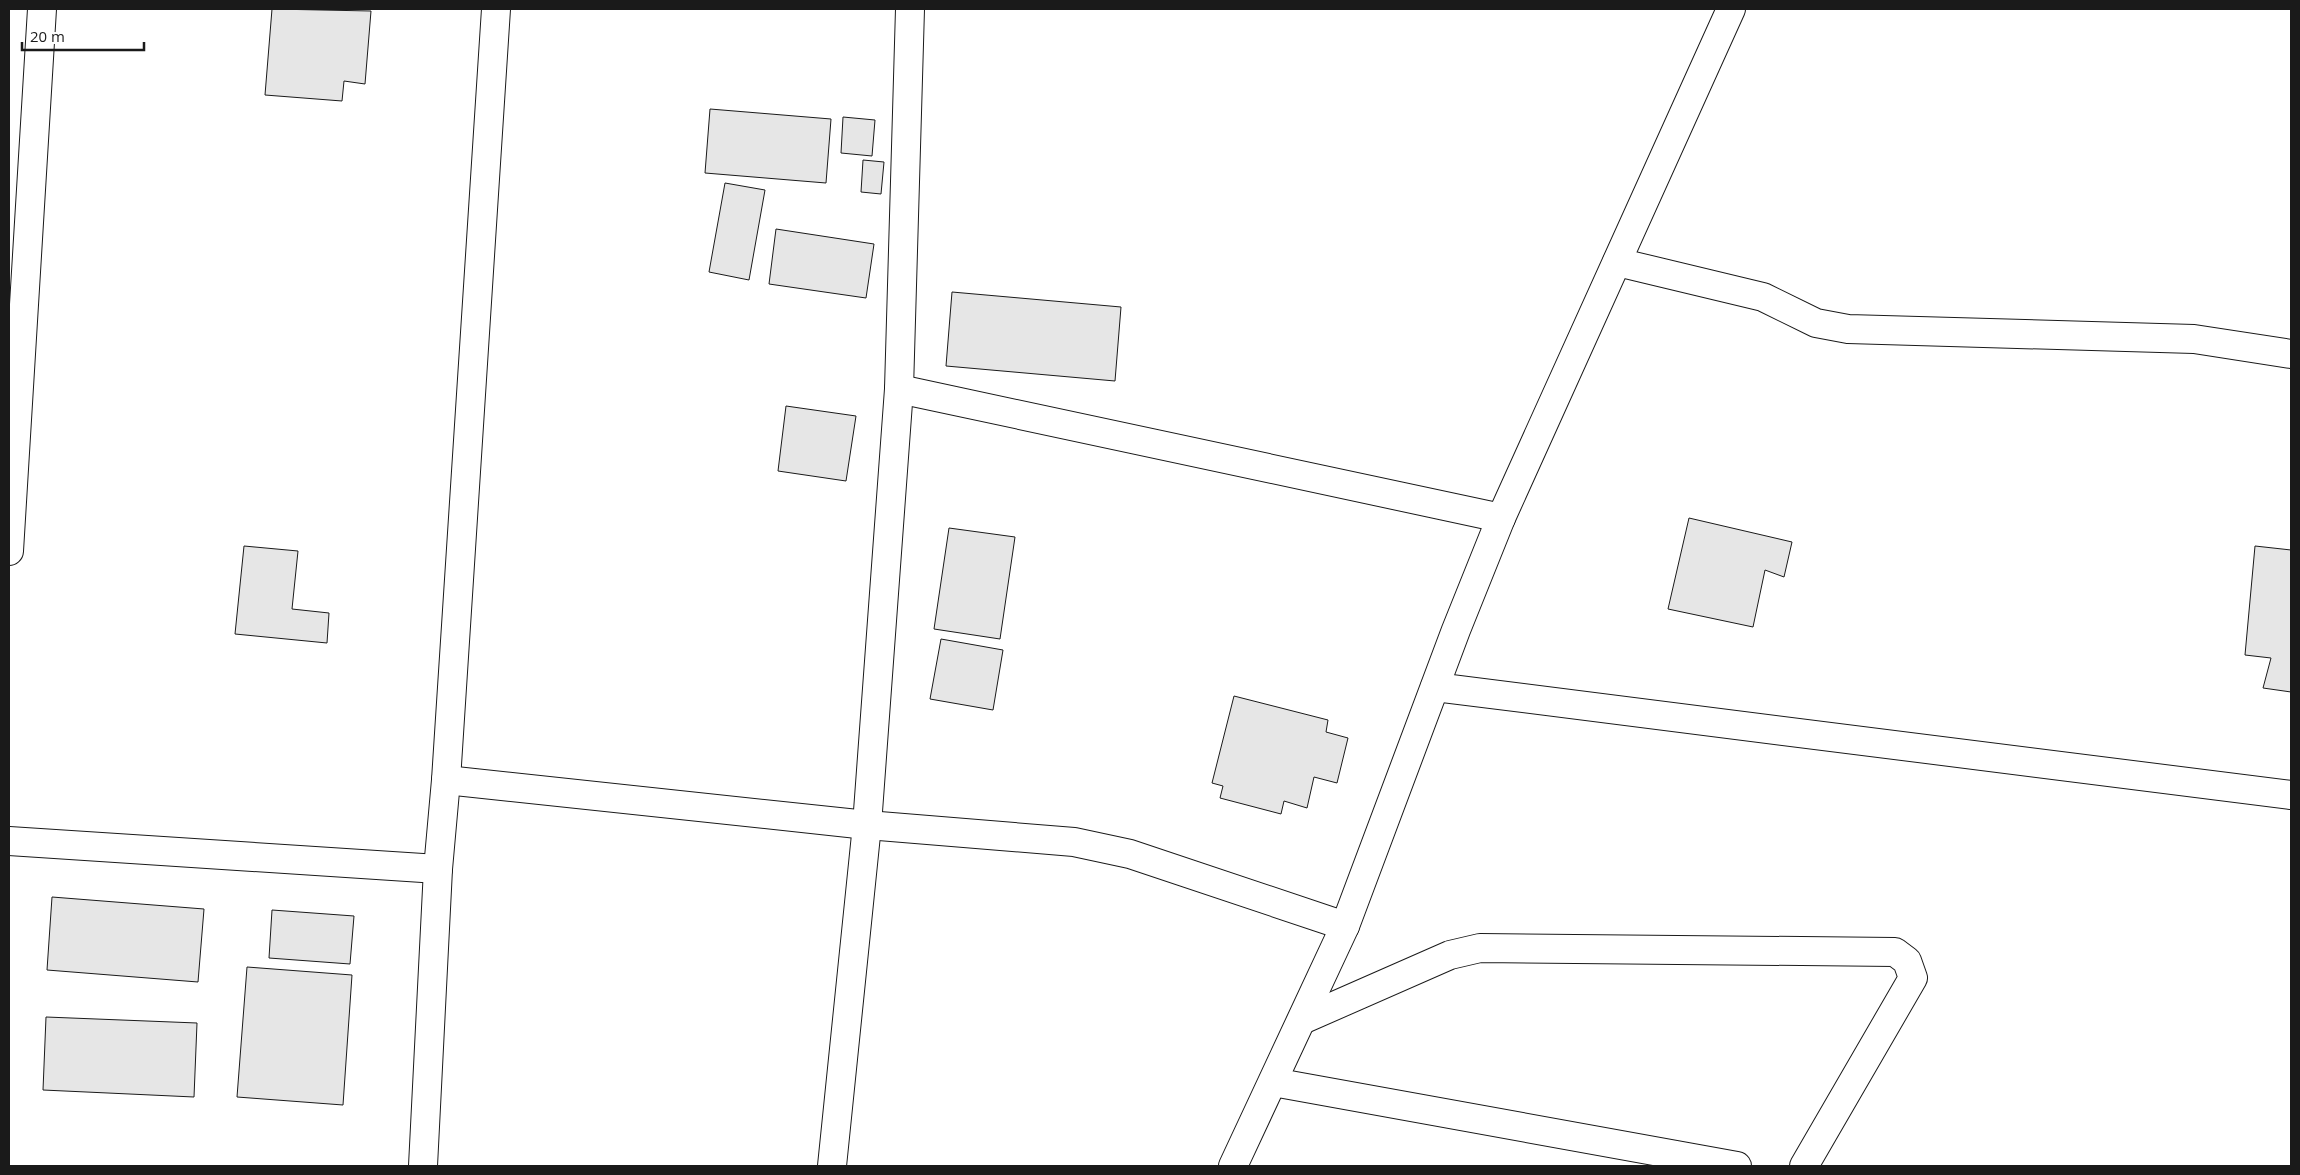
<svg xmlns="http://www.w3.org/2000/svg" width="2300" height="1175" font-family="'Open Sans',sans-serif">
<rect width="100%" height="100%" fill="#fff"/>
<g fill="#e6e6e6" stroke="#1a1a1a">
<path d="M272,9L371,11L365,84L344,81L342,101L265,95Z"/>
<path d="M710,109L831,119L826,183L705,173Z"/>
<path d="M843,117L875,120L872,156L841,153Z"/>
<path d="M863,160L884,162L881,194L861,192Z"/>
<path d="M725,183L765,190L749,280L709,272Z"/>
<path d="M776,229L874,244L866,298L769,284Z"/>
<path d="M952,292L1121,307L1115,381L946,366Z"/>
<path d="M786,406L856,416L846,481L778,471Z"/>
<path d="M1689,518L1792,542L1784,577L1765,570L1753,627L1668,609Z"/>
<path d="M949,528L1015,537L1000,639L934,629Z"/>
<path d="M244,546L298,551L292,609L329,613L327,643L235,634Z"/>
<path d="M2255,546L2291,550V692L2263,688L2271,658L2245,655Z"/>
<path d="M941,639L1003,650L993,710L930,699Z"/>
<path d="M1234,696L1328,720L1326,732L1348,738L1337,783L1314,777L1307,808L1284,801L1281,814L1220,798L1223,786L1212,783Z"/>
<path d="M52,897L204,909L198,982L47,970Z"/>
<path d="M272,910L354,916L350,964L269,958Z"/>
<path d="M247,967L352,975L343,1105L237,1097Z"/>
<path d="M46,1017L197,1023L194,1097L43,1090Z"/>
</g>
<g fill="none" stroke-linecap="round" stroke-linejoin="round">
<defs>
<g id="minor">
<path d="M1617,262L1763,297L1816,323L1848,329L2194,339L2291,354"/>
<path d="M899,389L1501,518"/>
<path d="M9,551L42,9"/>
<path d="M1435,687L2291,795"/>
<path d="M446,780L867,825L1074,842L1130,854L1345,926"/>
<path d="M9,841L438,869"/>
<path d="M1302,1020L1450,955L1480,948L1895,952L1907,961L1913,978L1804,1166"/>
<path d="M1273,1082L1737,1166"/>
<path d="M423,1166L438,869L446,780L496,9"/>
<path d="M832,1166L867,825L899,389L910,9"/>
<path d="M1233,1166L1345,926L1456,630L1501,518L1731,9"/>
</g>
</defs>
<use href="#minor" stroke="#1a1a1a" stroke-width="30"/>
<use href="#minor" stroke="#fff" stroke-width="28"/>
</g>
<rect width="2300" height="1175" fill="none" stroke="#1a1a1a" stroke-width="20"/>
<path d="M22 42v8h122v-8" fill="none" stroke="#1a1a1a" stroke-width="2.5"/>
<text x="30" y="42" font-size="15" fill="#1a1a1a" stroke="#ffffff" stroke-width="4" paint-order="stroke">20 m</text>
</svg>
